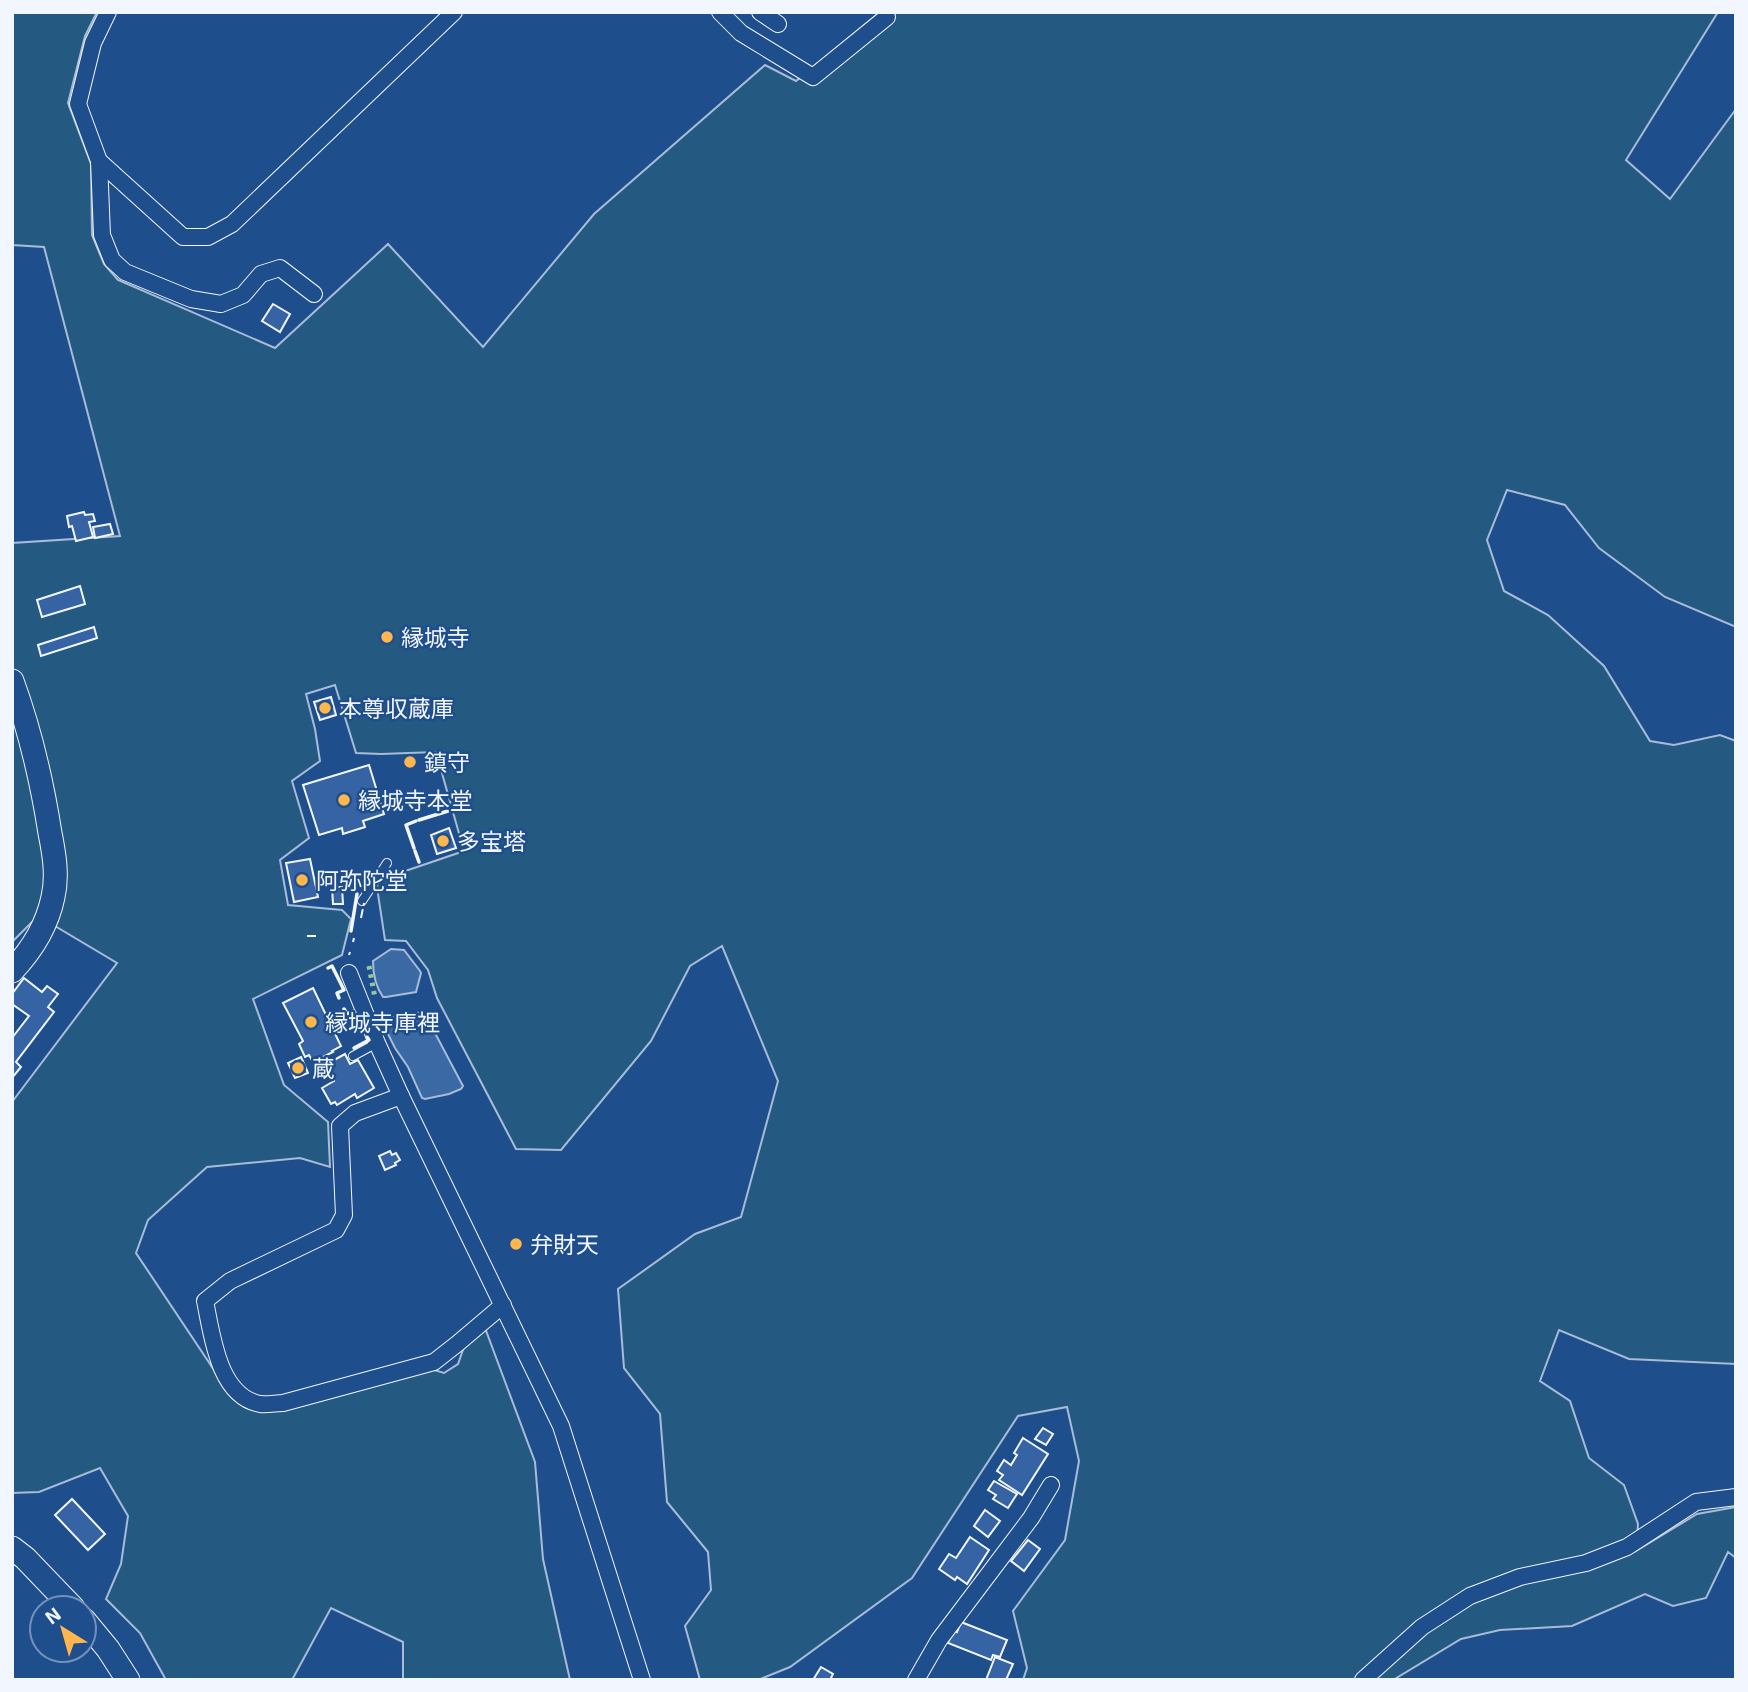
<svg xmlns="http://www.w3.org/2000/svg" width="1748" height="1692" font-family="'Exo 2','Noto Sans JP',sans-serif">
<rect width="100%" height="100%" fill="#1f4e8c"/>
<path fill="#245a82" stroke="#a8bbd7" stroke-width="2" d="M12,12H97L85,36L68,103L91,164L92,235L104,264L118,280L275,348L388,244L483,347L594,214L765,65L796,81L880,12H1718L1626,160L1670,199L1736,109V627L1665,597L1599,548L1565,505L1507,490L1487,540L1504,591L1548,615L1604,666L1650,741L1674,745L1720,735L1736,741V1364L1629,1359L1559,1330L1540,1381L1570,1401L1589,1458L1624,1485L1638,1524L1636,1551L1697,1514L1736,1507V1558L1728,1552L1706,1598L1673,1606L1645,1594L1572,1626L1500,1630L1461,1639L1393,1680H1023L1027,1668L1013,1611L1065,1540L1079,1461L1067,1407L1018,1416L912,1578L790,1667L758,1680H700L685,1626L711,1590L708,1552L667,1502L660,1414L624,1368L618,1289L695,1234L741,1217L778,1081L722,946L690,966L651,1041L561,1150L516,1149L437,998L428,970L406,941L385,940L376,881L464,851L436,752L381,754L356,753L335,685L306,694L315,729L320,761L292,781L309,838L280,860L288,905L342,910L351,919L342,955L253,999L284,1085L328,1122L330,1167L300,1158L207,1167L148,1220L136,1253L226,1388L261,1410L276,1411L431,1369L444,1373L458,1364L465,1344L485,1328L535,1462L543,1559L570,1680H403V1642L331,1608L292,1680H166L140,1633L106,1599L121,1564L128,1516L100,1468L39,1492L12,1493V1102L117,963L38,916L12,942V543L120,536L44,247L12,245Z"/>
<g fill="#3b69a3" stroke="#a8bbd7" stroke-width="2">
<path d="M391,949L404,950L420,971L421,973L416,992L386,997H383C376,987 373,973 373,961Z"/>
<path d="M422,1012L426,1016L463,1086L461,1089L449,1094L425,1099L422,1098L408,1067L395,1048L382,1022L383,1019Z"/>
</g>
<g fill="#3563a3" stroke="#f2f6ff" stroke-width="2">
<path d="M273,304L290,314L280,332L262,321Z"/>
<path d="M84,512L85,515L93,514L95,521L89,522L93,537L76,541L72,526L69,527L67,516Z"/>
<path d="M110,524L113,534L95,538L93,527Z"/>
<path d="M80,586L85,604L42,617L37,600Z"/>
<path d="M94,627L97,638L41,656L38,645Z"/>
<path d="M331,697L336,715L320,720L314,702Z"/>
<path d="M369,765L384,814L363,821L365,827L343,834L342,828L319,835L303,785Z"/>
<path d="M449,828L456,848L437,854L431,835Z"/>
<path d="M310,859L318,897L294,902L286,863Z"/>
<path d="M332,887H342L343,904H333Z"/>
<path d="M24,978L42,992L47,986L58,994L48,1007L54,1012L16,1062L21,1067L12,1078V1038L29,1016L12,1004V994Z"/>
<path d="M313,988L341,1046L332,1051L333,1052L313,1062L309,1055L305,1057L299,1044L303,1041L283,1003Z"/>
<path d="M345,1054L350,1064L358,1060L374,1088L357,1098L355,1094L337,1105L335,1102L331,1104L322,1088L334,1081L325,1065Z"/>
<path d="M301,1057L308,1073L295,1078L288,1063Z"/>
<path d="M390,1151L392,1155L396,1153L400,1160L395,1163L396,1165L385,1170L379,1156Z"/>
<path d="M1043,1428L1053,1434L1046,1445L1035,1439Z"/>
<path d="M1023,1438L1048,1454L1022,1495L999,1480L1003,1475L997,1471L1004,1460L1011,1465L1017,1455L1014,1453Z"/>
<path d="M994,1481L1017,1494L1008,1508L993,1499L996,1495L988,1490Z"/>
<path d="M72,1499L105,1534L88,1550L55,1515Z"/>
<path d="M985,1510L1000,1521L988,1537L974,1526Z"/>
<path d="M970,1537L989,1550L967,1584L957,1577L955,1580L939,1569L949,1554L956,1558Z"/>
<path d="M1028,1540L1040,1549L1024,1571L1011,1561Z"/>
<path d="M961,1622L1007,1640L1000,1657L993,1655L991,1660L948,1643L953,1630L957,1632Z"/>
<path d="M995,1657L1013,1664L1006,1680H986Z"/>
<path d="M821,1667L833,1674L830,1680H813Z"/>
</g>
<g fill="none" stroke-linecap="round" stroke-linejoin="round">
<defs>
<g id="lane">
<path d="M362,901L387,863"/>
<path d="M353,1056L377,1043"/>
</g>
<g id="street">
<path d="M108,12L93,43L78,104L99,161L102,235L112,260L125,272L191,299L221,304L243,295L261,274L280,268L314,294"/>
<path d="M720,12L741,33L813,77L887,17"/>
<path d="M760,12L778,24"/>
<path d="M99,161L183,237H208L232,224L454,12"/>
<path d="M349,973L377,1043L401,1096L561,1426L642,1680"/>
<path d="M401,1096L355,1113L340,1126L344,1215L336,1230L230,1281L205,1301C212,1334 218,1396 260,1404C267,1405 276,1403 283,1403L434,1362L457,1344L503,1305"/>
<path d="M916,1680L939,1640L1031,1518L1051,1485"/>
<path d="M1363,1680L1422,1627L1470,1596L1520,1577L1586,1563L1627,1547L1696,1502L1736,1497"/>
</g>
<g id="secondary">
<path d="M12,681C30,730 42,782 50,833C54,853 58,876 53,897C47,926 32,950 12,971"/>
<path d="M12,1548L25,1558L73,1608"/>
<path d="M84,1620L108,1649L128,1680"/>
</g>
</defs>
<use href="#lane" stroke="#f2f6ff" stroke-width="10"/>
<use href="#street" stroke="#f2f6ff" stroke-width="18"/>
<use href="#secondary" stroke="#f2f6ff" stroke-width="25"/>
<use href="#lane" stroke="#1f4e8c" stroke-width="8"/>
<use href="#street" stroke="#1f4e8c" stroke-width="16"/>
<use href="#secondary" stroke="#1f4e8c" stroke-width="23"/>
<path stroke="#97c8a6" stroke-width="5" stroke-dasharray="3.5 5" stroke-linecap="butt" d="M369,966L375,998"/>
<g stroke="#f2f6ff" stroke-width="2" stroke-dasharray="9 3.5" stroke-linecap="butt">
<path d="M361,918L364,903"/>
<path d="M307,936H316"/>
<path d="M353,942L354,938"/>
<path d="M349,955L350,952"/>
</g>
<g stroke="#f2f6ff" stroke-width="3.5">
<path d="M419,820L448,811"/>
<path d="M414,848L406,825L416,821"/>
<path d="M415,851L419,862"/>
<path d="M351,931L357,894"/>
<path d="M328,968L332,966L344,990L337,993L339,998"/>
<path d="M344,1009L347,1014L354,1011L362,1027"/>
<path d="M354,1048L369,1040L367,1037"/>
</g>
</g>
<g fill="#ffb74d" stroke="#1f4e8c" stroke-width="2.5">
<circle cx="387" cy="637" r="7"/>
<circle cx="325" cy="708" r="7"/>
<circle cx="410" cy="762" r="7"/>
<circle cx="344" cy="800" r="7"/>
<circle cx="443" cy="841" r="7"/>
<circle cx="302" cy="880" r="7"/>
<circle cx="311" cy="1022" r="7"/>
<circle cx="298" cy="1068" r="7"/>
<circle cx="516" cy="1244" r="7"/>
</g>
<g text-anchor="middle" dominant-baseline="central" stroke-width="5" stroke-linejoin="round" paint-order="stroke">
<g font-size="23" fill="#f2f6ff" stroke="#1f4e8c" text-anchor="start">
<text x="401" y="637">縁城寺</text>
<text x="339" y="708">本尊収蔵庫</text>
<text x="424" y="762">鎮守</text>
<text x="358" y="800">縁城寺本堂</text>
<text x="457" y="841">多宝塔</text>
<text x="316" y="880">阿弥陀堂</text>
<text x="325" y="1022">縁城寺庫裡</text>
<text x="312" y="1068">蔵</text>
<text x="530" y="1244">弁財天</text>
</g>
</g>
<rect width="1748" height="1692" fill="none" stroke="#f2f6ff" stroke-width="28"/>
<g transform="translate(63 1629) rotate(323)"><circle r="33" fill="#1f4e8c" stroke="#7391ba" stroke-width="2"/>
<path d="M0-5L12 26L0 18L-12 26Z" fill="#ffb74d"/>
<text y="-10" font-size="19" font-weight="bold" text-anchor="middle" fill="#f2f6ff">N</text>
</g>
</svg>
